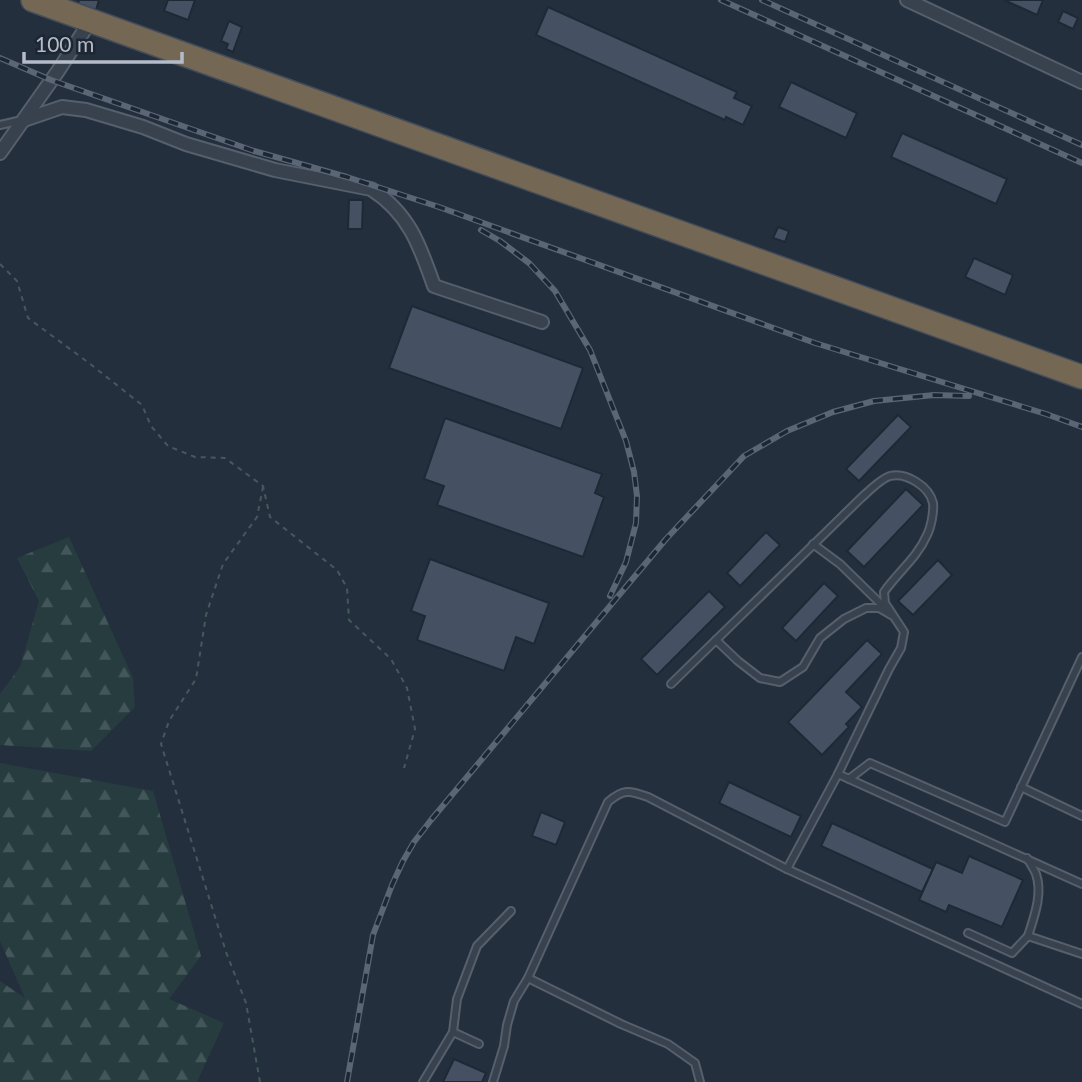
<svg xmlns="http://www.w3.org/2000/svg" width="1082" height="1082" font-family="Lato,sans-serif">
<defs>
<pattern id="forest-firs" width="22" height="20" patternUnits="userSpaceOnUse" patternTransform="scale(1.75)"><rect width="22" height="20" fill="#263c3f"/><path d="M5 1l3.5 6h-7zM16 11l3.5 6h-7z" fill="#435659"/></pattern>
</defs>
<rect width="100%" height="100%" fill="#242f3e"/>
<g fill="url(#forest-firs)">
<path d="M69,537L133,678L135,707L91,751L0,745V694L20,667L39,601L17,558Z"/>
<path d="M0,763L153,791L201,956L169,999L224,1023L197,1082H0V981L25,998L0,941Z"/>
</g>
<g fill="#455162" stroke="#1f2835" stroke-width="2">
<path d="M79,0H99L96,10L78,4Z"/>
<path d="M168,0H195L188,20L164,11Z"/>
<path d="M1004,0H1043L1037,15Z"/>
<path d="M548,7L737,92L734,98L752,106L743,125L726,117L725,120L536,35Z"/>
<path d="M1063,11L1078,18L1073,29L1058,22Z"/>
<path d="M229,21L242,27L233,52L226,49L228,44L221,41Z"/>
<path d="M791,82L857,113L846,138L779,107Z"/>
<path d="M902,133L1007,179L996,204L891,157Z"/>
<path d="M349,200H363L362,229H348Z"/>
<path d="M778,227L789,231L785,242L773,238Z"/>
<path d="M974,258L1013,275L1005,295L965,277Z"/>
<path d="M412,306L583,368L561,429L389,368Z"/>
<path d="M898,415L911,427L859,481L846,469Z"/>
<path d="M445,418L602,474L595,493L604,497L583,557L437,505L444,486L424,479Z"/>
<path d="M906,489L923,505L864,567L847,551Z"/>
<path d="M766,532L780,545L740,586L727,573Z"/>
<path d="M430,559L549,603L534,644L516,637L504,671L417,640L425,616L411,611Z"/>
<path d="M938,560L952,575L913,615L898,601Z"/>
<path d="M824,583L838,596L796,641L782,628Z"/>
<path d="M709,591L725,607L657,675L641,659Z"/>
<path d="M867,640L882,654L846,692L862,707L846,724L849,727L822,755L788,722Z"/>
<path d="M729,782L801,816L791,837L719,803Z"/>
<path d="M541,812L565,822L556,845L532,836Z"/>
<path d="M832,823L933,869L922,892L821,846Z"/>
<path d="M969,856L1023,880L1002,927L949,905L946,912L919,900L936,862L962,873Z"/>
<path d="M454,1059L486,1073L482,1082H443Z"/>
</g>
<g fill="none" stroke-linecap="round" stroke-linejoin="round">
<defs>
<g id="lane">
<path d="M0,125L22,120"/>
<path d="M813,544L840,564L886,609"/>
<path d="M716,640L738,661L760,678L780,682L803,667L820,638L844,619L866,608H879L891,615"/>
<path d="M671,684L860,499C868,492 880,479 890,476C906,472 929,486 933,503C934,512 931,527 927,535C917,558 898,572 884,592L885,603L904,632L901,648L889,669L838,774L1082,884"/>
<path d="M849,779L870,763L1005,822L1082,657"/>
<path d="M1021,787L1082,816"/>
<path d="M1027,858C1030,863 1034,869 1036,874C1043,894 1034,917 1028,936"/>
<path d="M787,869L838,774"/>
<path d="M968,933L1012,953L1028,936L1082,954"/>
<path d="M528,978L621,1024L668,1044L695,1063L700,1082"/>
<path d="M453,1032L457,999L477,946L511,911"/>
<path d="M423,1082L453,1032L479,1044"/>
<path d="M493,1082L504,1046L507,1025L514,1001L528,978L608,802C623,789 629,790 648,797L787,869L1082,1004"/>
</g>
<g id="street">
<path d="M907,0L1082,82"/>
<path d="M24,120L62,107L86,110L143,127L186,144L275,170L371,189C409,213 420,246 434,286L542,322"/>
<path d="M0,153L58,71L91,20"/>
</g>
<path id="highway" d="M33,0L1082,377"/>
</defs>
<use href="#lane" stroke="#565f6c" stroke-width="10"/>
<use href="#street" stroke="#565f6c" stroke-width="16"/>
<use href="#highway" stroke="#434c59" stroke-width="26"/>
<g stroke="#44595c" stroke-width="2" stroke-dasharray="5 5" stroke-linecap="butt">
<path d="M0,264L17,281L28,318L89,363L142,405L151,426L168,446L195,457L225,458L263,486L270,517L337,570L347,588L349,620L391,659L407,688L415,729L404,768"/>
<path d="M260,1082L246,1003L226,952L161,744L169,721L196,679L206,615L223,564L257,517L263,487"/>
</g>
<use href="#lane" stroke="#38414e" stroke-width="6"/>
<use href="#street" stroke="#38414e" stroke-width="12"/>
<use href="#highway" stroke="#746855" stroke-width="23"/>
<defs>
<g id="rail">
<path d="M721,0L1082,163"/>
<path d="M762,0L1082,145"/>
<path d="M0,58L51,80L254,151L347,177L439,207L815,343L1046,414L1082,427"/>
<path d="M481,230L500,241L529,263L555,291L590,350L626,441L634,472L637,496L636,523L626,562L610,596"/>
<path d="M347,1082L373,935L392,885L403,861L414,842L431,820L666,539L744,456L787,431L833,412L874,401L934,395L969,396"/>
</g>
</defs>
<use href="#rail" stroke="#5a6575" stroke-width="6"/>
<use href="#rail" stroke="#1d2633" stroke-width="3.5" stroke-dasharray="10" stroke-linecap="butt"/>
</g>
<path d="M24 52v10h158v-10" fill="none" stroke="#b4bcc9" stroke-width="3.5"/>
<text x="35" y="52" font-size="21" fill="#b4bcc9" stroke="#1d2633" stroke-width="5" paint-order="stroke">100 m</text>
</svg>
